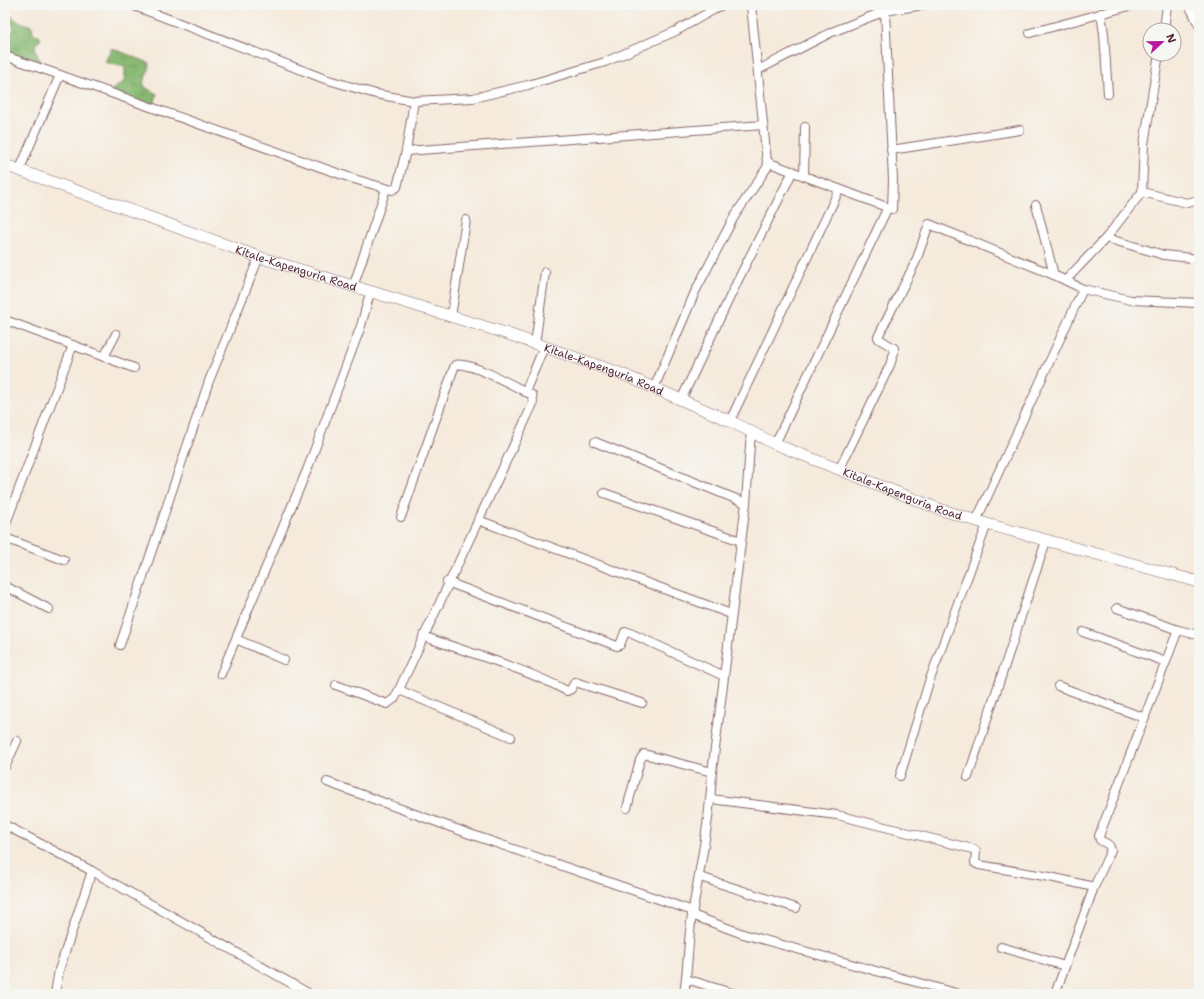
<svg xmlns="http://www.w3.org/2000/svg" width="1204" height="999" font-family="'Shantell Sans',sans-serif">
<defs>
<pattern id="forest-crowns" width="20" height="18" patternUnits="userSpaceOnUse"><rect width="20" height="18" fill="#89b973"/><path d="M2 6a3 3 0 1 1 6 0M12 15a3 3 0 1 1 6 0" fill="none" stroke="#72965f"/></pattern>
</defs>
<rect width="100%" height="100%" fill="#f6f6f2"/>
<filter id="ink" filterUnits="userSpaceOnUse"><feTurbulence type="fractalNoise" baseFrequency=".025" numOctaves="2"/><feDisplacementMap in="SourceGraphic" scale="8" xChannelSelector="R" yChannelSelector="G"/><feConvolveMatrix kernelMatrix="1 2 1 2 8 2 1 2 1" color-interpolation-filters="sRGB"/></filter>
<filter id="wash" filterUnits="userSpaceOnUse"><feTurbulence type="fractalNoise" baseFrequency=".012" numOctaves="4" result="noise"/><feDisplacementMap in="SourceGraphic" scale="16" xChannelSelector="R" yChannelSelector="G"/><feGaussianBlur stdDeviation="0.9" result="paint"/><feColorMatrix in="noise" values="0 0 0 0 0 0 0 0 0 0 0 0 0 0 0 0 0 1.4 0 .05"/><feComposite in="paint" operator="in"/></filter>
<g filter="url(#wash)">
<rect width="100%" height="100%" fill="#f5eadb"/>
<g fill="url(#forest-crowns)" stroke="#6a6c4f">
<path d="M10,15L17,21L32,26L33,33L40,37V41L36,43L35,49L41,65L5,53C5,44 11,36 14,27L7,19Z"/>
<path d="M112,48L149,63V69L143,83L146,88L157,94L154,106L110,91L125,81V67L105,62Z"/>
</g>
</g>
<g filter="url(#ink)">
<g fill="none" stroke-linecap="round" stroke-linejoin="round">
<defs>
<g id="minor">
<path d="M132,5L325,79L376,94L414,101L473,98L528,85L605,62L676,31L722,5"/>
<path d="M751,5L767,162L892,209L893,180L885,11L923,5"/>
<path d="M1189,5L1199,25"/>
<path d="M1101,13L1104,34L1108,94"/>
<path d="M1164,30L1167,5"/>
<path d="M1030,33L1133,5"/>
<path d="M5,56L60,75"/>
<path d="M758,70L832,32L885,11"/>
<path d="M891,150L1020,130"/>
<path d="M406,151L763,125"/>
<path d="M19,171L60,75L354,179L392,190L397,187L406,151L414,101"/>
<path d="M804,176L805,127"/>
<path d="M1142,192L1187,203L1199,200"/>
<path d="M1036,205L1054,275"/>
<path d="M1106,238L1164,255L1191,258"/>
<path d="M1066,280L1106,238L1142,192L1144,144L1159,54"/>
<path d="M353,287L386,189"/>
<path d="M451,317L466,220"/>
<path d="M5,320L134,368"/>
<path d="M535,344L545,272"/>
<path d="M104,357L116,334"/>
<path d="M654,388L695,292L734,217L770,163"/>
<path d="M525,392L544,347"/>
<path d="M681,400L738,280L793,171"/>
<path d="M730,421L839,190"/>
<path d="M595,442L746,503"/>
<path d="M775,444L888,207"/>
<path d="M839,470L890,365L894,353V348L879,339L878,337L916,261L929,224L1054,275L1083,289L1131,300L1199,303"/>
<path d="M604,493L741,541"/>
<path d="M478,520L731,614"/>
<path d="M976,521L1083,289"/>
<path d="M5,526L73,345"/>
<path d="M5,538L64,560"/>
<path d="M447,582L617,646L620,645L625,632H628L724,676"/>
<path d="M5,586L49,609"/>
<path d="M1117,608L1178,630L1198,635"/>
<path d="M1083,632L1166,662"/>
<path d="M423,636C471,654 522,667 567,691L571,689L575,682L642,703"/>
<path d="M236,639L284,660"/>
<path d="M120,645L209,381L259,257"/>
<path d="M221,674L307,470L361,326L370,293"/>
<path d="M336,685L387,704L395,698L532,406L533,401L532,395C516,387 470,361 455,365L401,517"/>
<path d="M1058,686L1145,718"/>
<path d="M399,690L511,737"/>
<path d="M5,767L17,741"/>
<path d="M900,776L929,682L987,524"/>
<path d="M968,777L1046,541"/>
<path d="M327,782L467,833L693,911"/>
<path d="M711,799L837,815L973,849L976,851L975,863L979,865L1050,877L1094,887"/>
<path d="M627,808L640,760L644,754L712,772"/>
<path d="M5,825L92,871L310,994"/>
<path d="M700,877L796,908"/>
<path d="M692,915L743,934L959,994"/>
<path d="M1001,947L1065,966"/>
<path d="M686,979L735,994"/>
<path d="M55,994L59,970L92,871"/>
<path d="M684,994C688,968 688,941 692,915C700,867 710,821 712,772L746,503L751,431"/>
<path d="M1055,994L1094,887L1111,850L1109,845L1100,840L1099,836L1178,630"/>
</g>
<g id="highway">
<path id="s1" d="M5,165L259,257L505,333L622,374L730,421L775,444L939,509L987,524L1199,582"/>
</g>
</defs>
<use href="#minor" stroke="#866669" stroke-width="10"/>
<use href="#highway" stroke="#866669" stroke-width="12"/>
<use href="#minor" stroke="#fff" stroke-width="8"/>
<use href="#highway" stroke="#fff" stroke-width="11"/>
</g>
</g>
<g text-anchor="middle" dominant-baseline="central" stroke-width="3" stroke-linejoin="round" paint-order="stroke">
<g font-size="11" fill="#4a1f2b" stroke="#f6f6f2">
<text stroke="none"><textPath href="#s1" startOffset="309">Kitale-Kapenguria Road</textPath></text>
<text stroke="none"><textPath href="#s1" startOffset="633">Kitale-Kapenguria Road</textPath></text>
<text stroke="none"><textPath href="#s1" startOffset="957">Kitale-Kapenguria Road</textPath></text>
</g>
</g>
<rect width="1204" height="999" fill="none" stroke="#f6f6f2" stroke-width="20"/>
<g transform="translate(1162 42) rotate(68)"><circle r="19" fill="#f6f6f2" stroke="#b1a0a2"/>
<path d="M0-3L7 15L0 10L-7 15Z" fill="#b5179e"/>
<text y="-6" font-size="11" font-weight="bold" text-anchor="middle" fill="#4a1f2b">N</text>
</g>
</svg>
